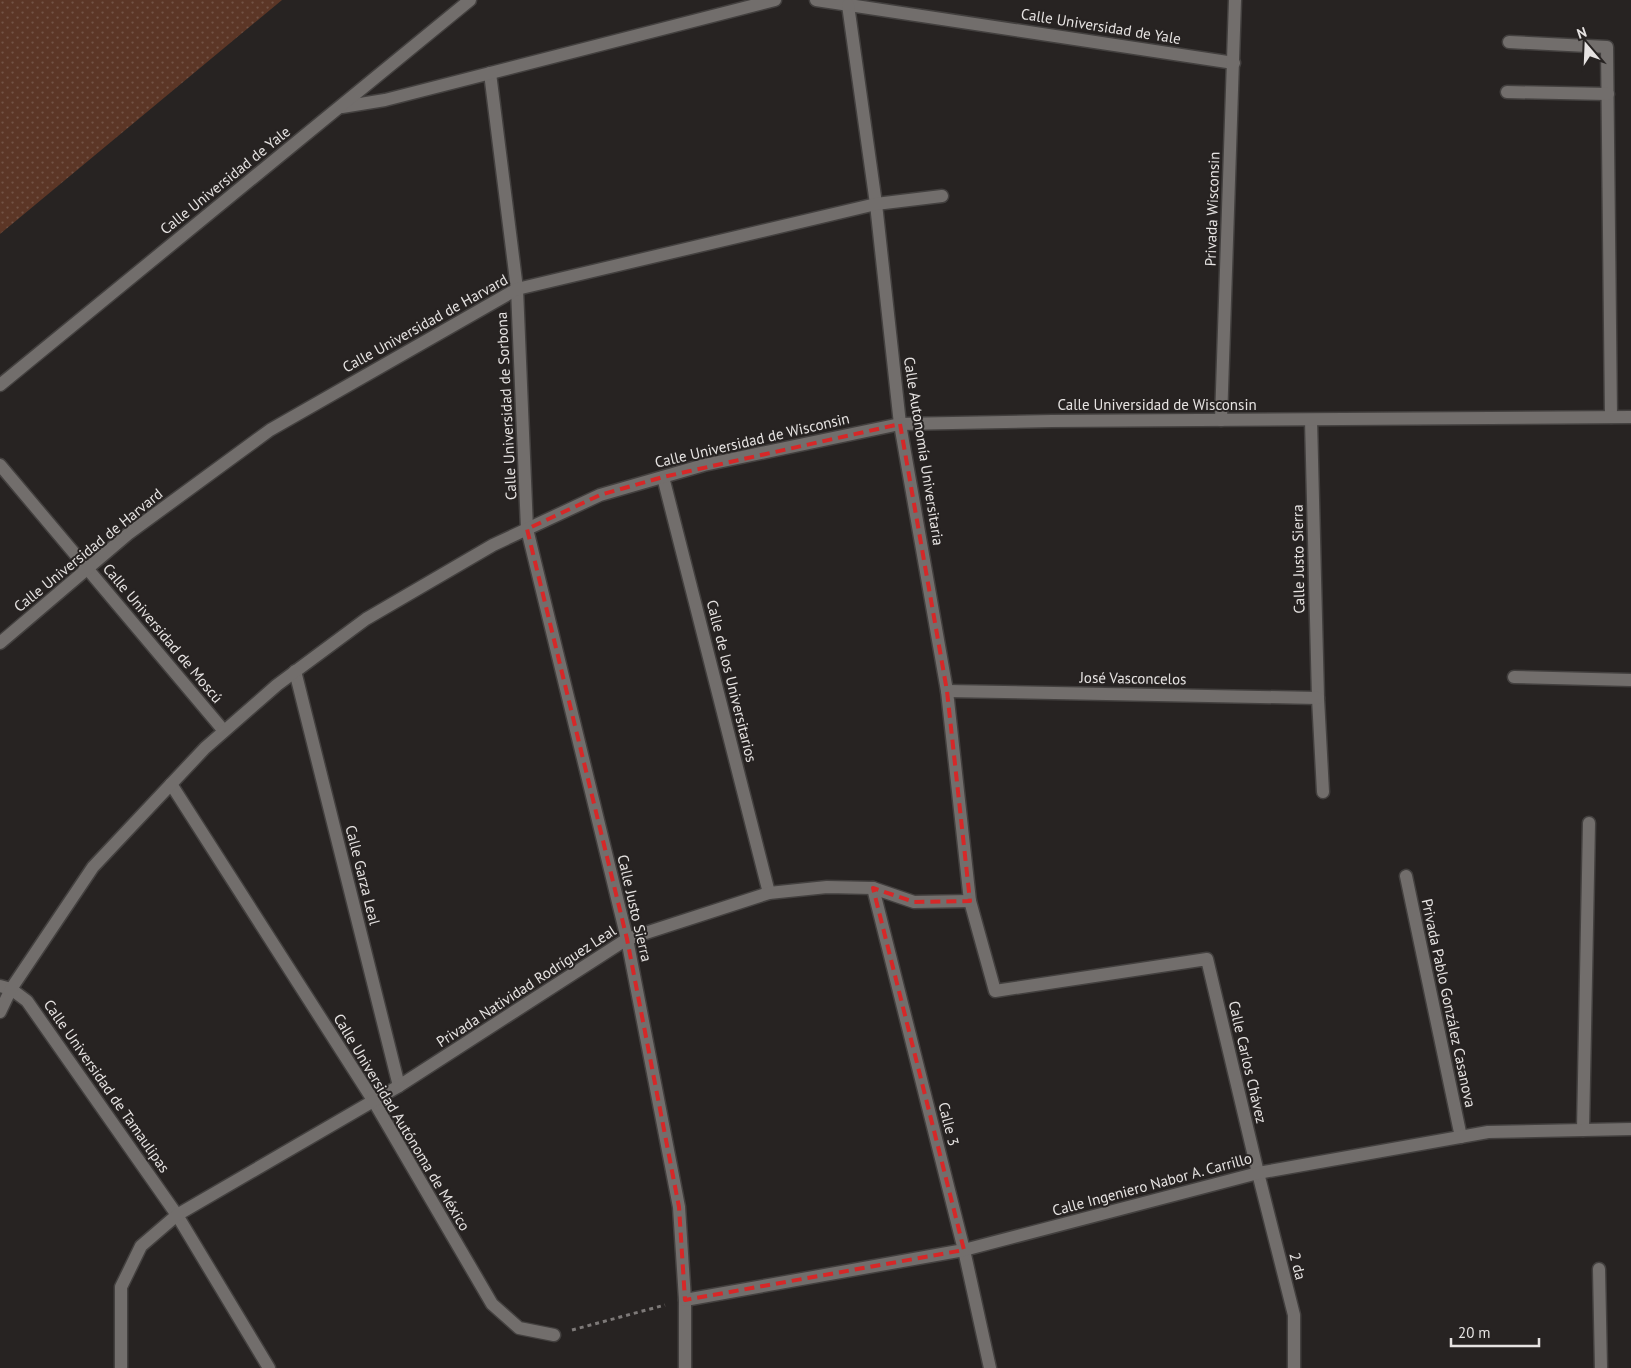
<svg xmlns="http://www.w3.org/2000/svg" width="1631" height="1368" font-family="'PT Sans',sans-serif">
<defs>
<pattern id="park-dots" width="8" height="8" patternUnits="userSpaceOnUse" patternTransform="scale(1.25)"><rect width="8" height="8" fill="#5c3626"/><path d="M2 2h.1M6 6h.1" fill="none" stroke="#735345" stroke-width="1.8" stroke-linecap="round"/></pattern>
</defs>
<rect width="100%" height="100%" fill="#272322"/>
<path fill="url(#park-dots)" d="M0,0H282L0,234Z"/>
<g fill="none" stroke-linecap="round" stroke-linejoin="round">
<defs>
<g id="service">
<path d="M1509,42L1607,47L1611,417"/>
<path d="M1507,92L1608,94"/>
<path d="M1514,677L1631,680"/>
</g>
<g id="minor">
<path d="M816,0L1234,63"/>
<path d="M848,5L876,204L900,424L947,691L970,901L995,991L1207,959L1258,1173L1294,1315V1368"/>
<path d="M490,73L517,289L527,529L627,939L679,1207L685,1300V1368"/>
<path d="M342,107L385,100L775,0"/>
<path d="M0,385L470,0"/>
<path d="M1221,420L1235,0"/>
<path d="M1311,420L1318,698L1323,792"/>
<path d="M0,465L224,731"/>
<path d="M663,477L769,893"/>
<path d="M0,643L128,534L270,430L517,289L876,204L942,196"/>
<path d="M295,671L399,1086"/>
<path d="M947,691L1318,698"/>
<path d="M171,784L373,1100L492,1304L519,1328L554,1335"/>
<path d="M1406,876L1461,1137"/>
<path d="M873,888L964,1250L990,1368"/>
<path d="M0,986L11,989L27,1001L177,1215L269,1368"/>
<path d="M0,1012L11,989L93,867L205,748L277,685L366,619L493,545L600,495L704,465L900,424L1052,421L1631,417"/>
<path d="M1583,1130L1589,823"/>
<path d="M1599,1269L1601,1368"/>
<path d="M685,1300L964,1250L1258,1173L1488,1132L1631,1129"/>
<path d="M121,1368V1287L141,1246L177,1215L399,1086L627,939L769,893L827,887L873,888L914,902L970,901"/>
</g>
</defs>
<use href="#service" stroke="#43403f" stroke-width="15"/>
<use href="#minor" stroke="#43403f" stroke-width="15"/>
<path stroke="#7d7978" stroke-width="3" stroke-dasharray="4 4" stroke-linecap="butt" d="M572,1330L665,1305"/>
<use href="#service" stroke="#726e6c" stroke-width="12"/>
<use href="#minor" stroke="#726e6c" stroke-width="12"/>
</g>
<path fill="none" stroke="#d62828" stroke-width="4" stroke-dasharray="10 6" stroke-linejoin="round" d="M900,424L947,691L970,901L914,902L873,888L964,1250L685,1300L679,1207L627,939L527,529L600,495L663,477Z"/>
<g text-anchor="middle" dominant-baseline="central" stroke-width="4" stroke-linejoin="round" paint-order="stroke">
<g font-size="15" fill="#e6e3e2" stroke="#272322">
<text transform="translate(1101 26) rotate(9)">Calle Universidad de Yale</text>
<text transform="translate(225 180) rotate(-39)">Calle Universidad de Yale</text>
<text transform="translate(1212 209) rotate(-88)">Privada Wisconsin</text>
<text transform="translate(425 323) rotate(-29)">Calle Universidad de Harvard</text>
<text x="1157" y="404">Calle Universidad de Wisconsin</text>
<text transform="translate(506 406) rotate(-93)">Calle Universidad de Sorbona</text>
<text transform="translate(752 440) rotate(-13)">Calle Universidad de Wisconsin</text>
<text transform="translate(924 451) rotate(81)">Calle Autonomía Universitaria</text>
<text transform="translate(88 550) rotate(-39)">Calle Universidad de Harvard</text>
<text transform="translate(1298 559) rotate(-91)">Calle Justo Sierra</text>
<text transform="translate(163 633) rotate(50)">Calle Universidad de Moscú</text>
<text transform="translate(1133 678) rotate(1)">José Vasconcelos</text>
<text transform="translate(732 681) rotate(76)">Calle de los Universitarios</text>
<text transform="translate(363 875) rotate(76)">Calle Garza Leal</text>
<text transform="translate(635 908) rotate(77)">Calle Justo Sierra</text>
<text transform="translate(526 986) rotate(-33)">Privada Natividad Rodríguez Leal</text>
<text transform="translate(1449 1003) rotate(78)">Privada Pablo González Casanova</text>
<text transform="translate(1248 1062) rotate(77)">Calle Carlos Chávez</text>
<text transform="translate(107 1086) rotate(55)">Calle Universidad de Tamaulipas</text>
<text transform="translate(402 1122) rotate(59)">Calle Universidad Autónoma de México</text>
<text transform="translate(949 1124) rotate(76)">Calle 3</text>
<text transform="translate(1152 1184) rotate(-15)">Calle Ingeniero Nabor A. Carrillo</text>
<text transform="translate(1298 1266) rotate(76)">2 da</text>
</g>
</g>
<g transform="translate(1586 45) rotate(341)" stroke="#272322" stroke-width="4" paint-order="stroke">
<path d="M0-4L9 19L0 12L-9 19Z" fill="#e6e3e2"/>
<text y="-8" font-size="14" font-weight="bold" text-anchor="middle" fill="#e6e3e2">N</text>
</g>
<path d="M1451 1338v8h88v-8" fill="none" stroke="#e6e3e2" stroke-width="2.5"/>
<text x="1458" y="1338" font-size="15" fill="#e6e3e2" stroke="#272322" stroke-width="4" paint-order="stroke">20 m</text>
</svg>
